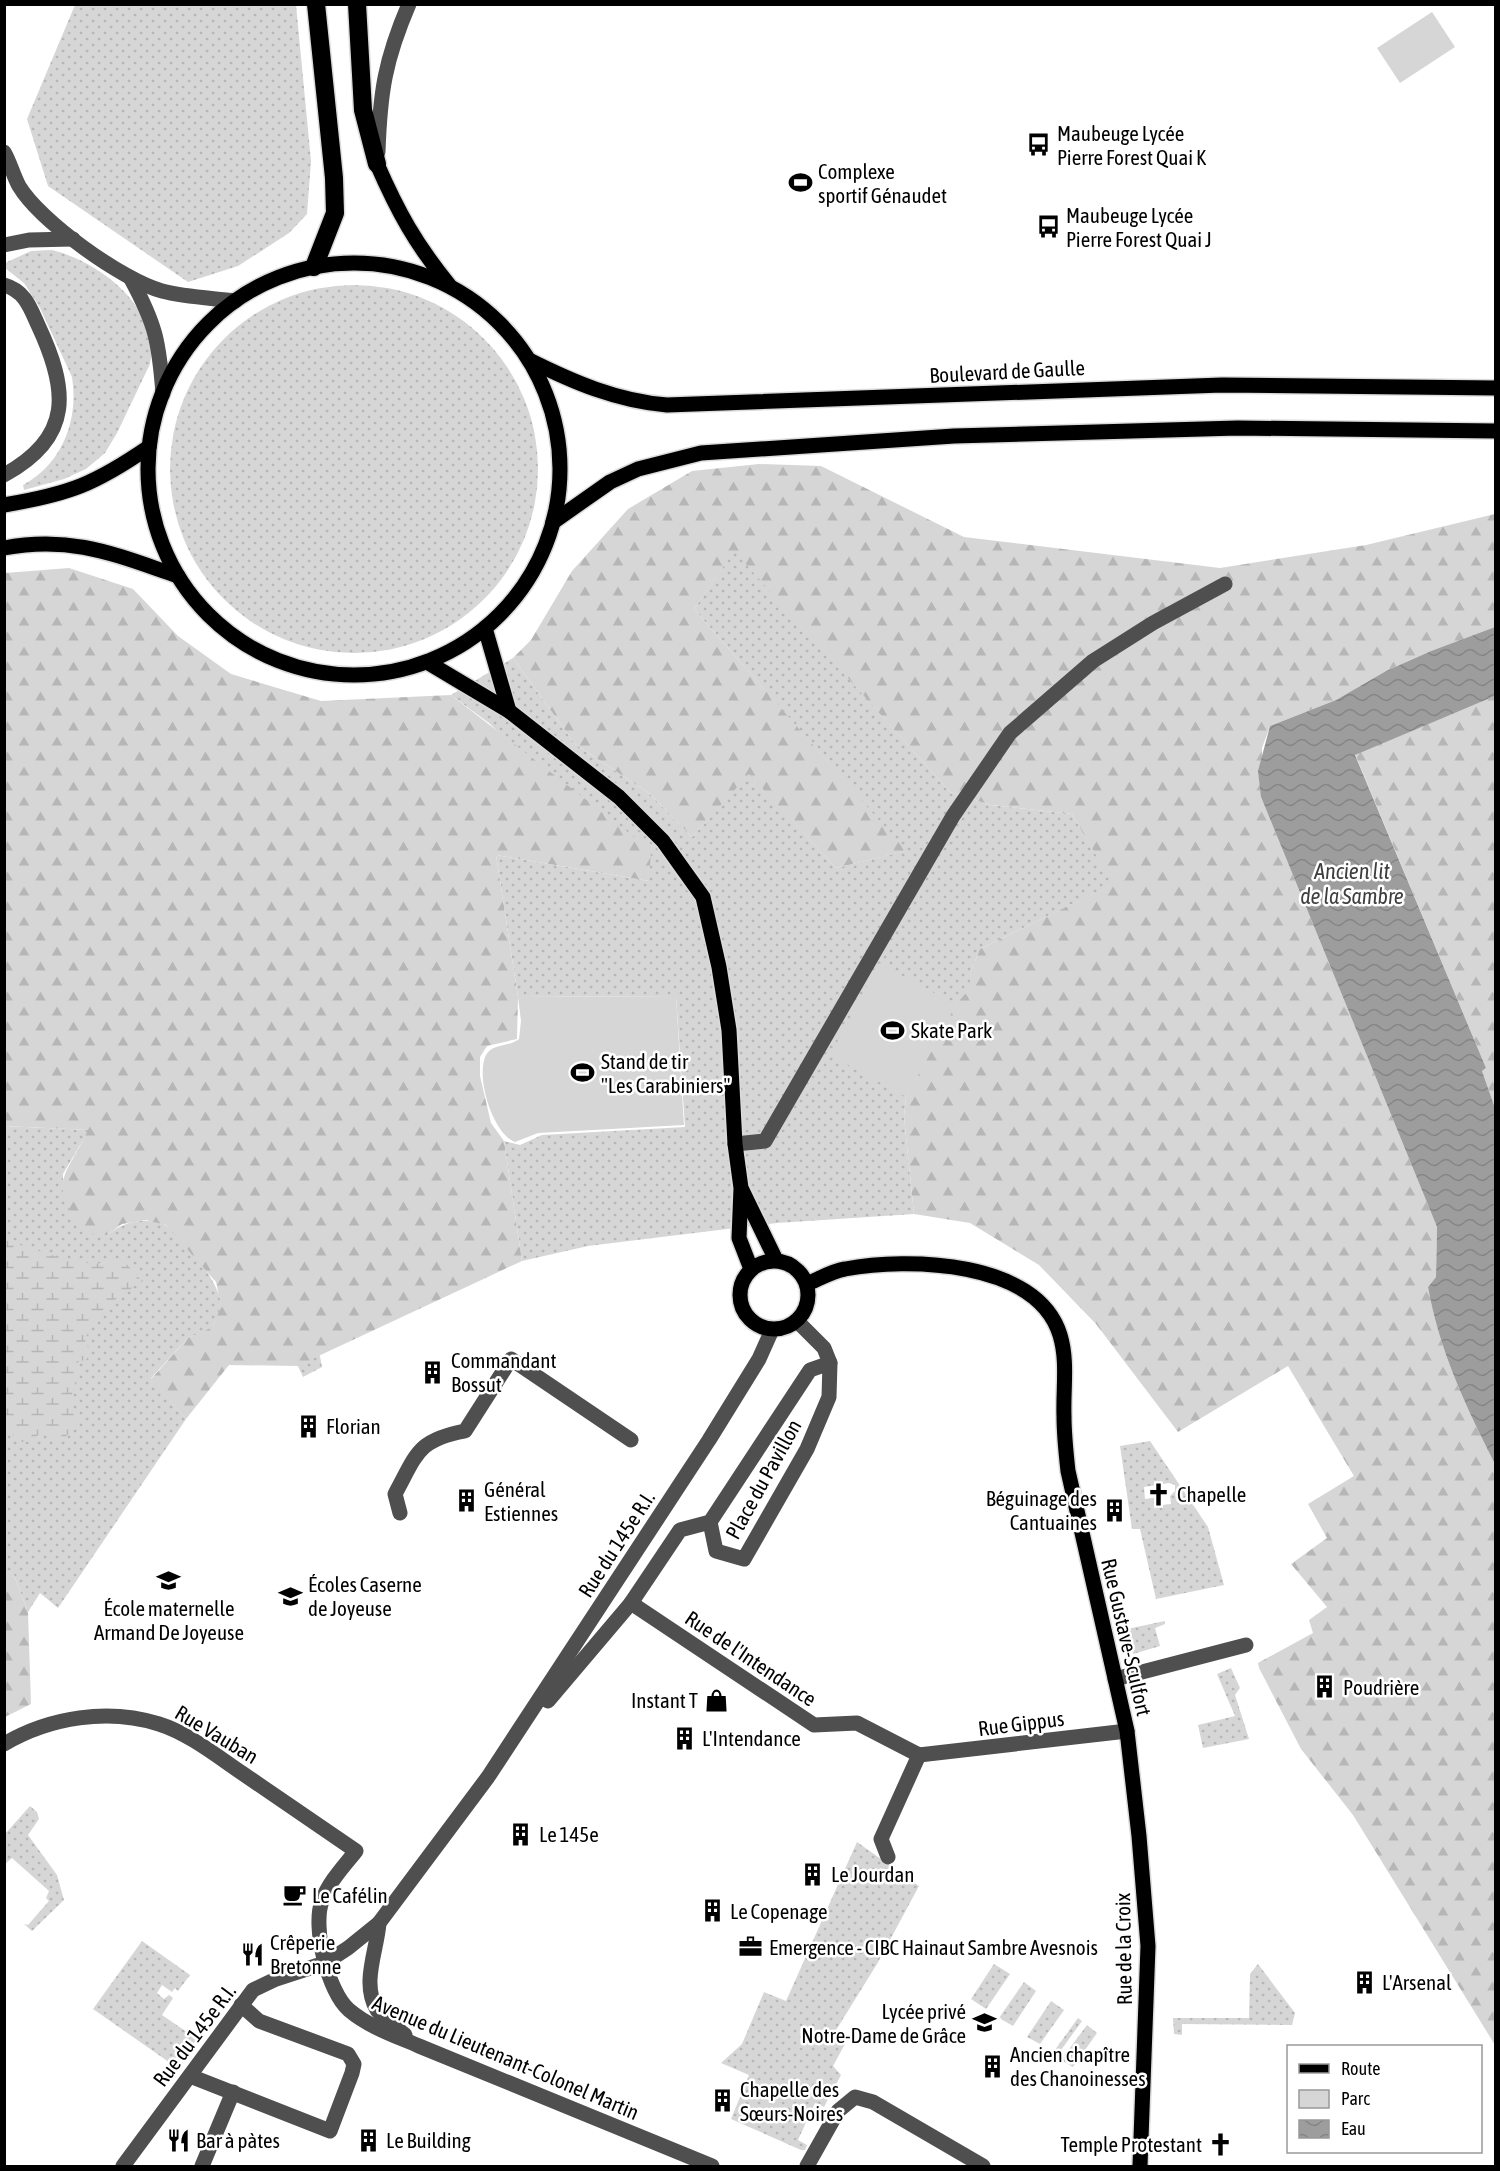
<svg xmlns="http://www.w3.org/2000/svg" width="1500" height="2171" font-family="'Asap Condensed',sans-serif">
<defs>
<pattern id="green-dots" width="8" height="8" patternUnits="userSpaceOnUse" patternTransform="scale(1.5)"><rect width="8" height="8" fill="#d6d6d6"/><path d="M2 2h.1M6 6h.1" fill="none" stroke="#b6b6b6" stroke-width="1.8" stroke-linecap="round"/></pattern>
<pattern id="forest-firs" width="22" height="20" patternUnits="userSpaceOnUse" patternTransform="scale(1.5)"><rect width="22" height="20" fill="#d6d6d6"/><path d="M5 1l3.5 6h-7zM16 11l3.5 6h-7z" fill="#b6b6b6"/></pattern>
<pattern id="wetland-marsh" width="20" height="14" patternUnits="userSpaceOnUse" patternTransform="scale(1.5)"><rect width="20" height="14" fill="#d6d6d6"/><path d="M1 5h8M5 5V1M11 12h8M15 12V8" fill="none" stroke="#b6b6b6"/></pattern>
<pattern id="water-waves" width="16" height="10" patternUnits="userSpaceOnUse" patternTransform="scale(1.5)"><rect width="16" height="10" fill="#9d9d9d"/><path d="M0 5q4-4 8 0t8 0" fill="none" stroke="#858585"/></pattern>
</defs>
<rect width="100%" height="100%" fill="#fff"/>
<g fill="url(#green-dots)" fill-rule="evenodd">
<path d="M75,5H296L311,161L307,214L289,233L238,266L188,282L48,186L27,119Z"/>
<path d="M52,250C100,262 161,308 150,364L117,433L105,453L86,469L64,479L24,490L23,485C62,464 79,420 72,377L40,308L24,283L5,268V263L31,251Z"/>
<circle cx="354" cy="469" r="184"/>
<path d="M734,550L950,792L991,805L1072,814L1114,884L980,949L971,971L970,990L955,1005L906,1097L904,1117L914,1214L777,1223L588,1246L522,1261L504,1141L520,1145L542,1135L685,1127L676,996L518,997L496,855L649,881L489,723L451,695L513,658L575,744L650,794L692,837L749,773L836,868L905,851L694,609Z"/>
<path d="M4,1126L89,1130L63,1174V1191L107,1235C124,1222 142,1217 163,1224C180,1230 223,1287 221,1306C220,1313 215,1321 213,1328L188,1338L151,1378L186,1419L58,1608L40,1593L28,1612L14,1575L4,1570Z"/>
<path d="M318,1346L322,1367L303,1377L296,1362Z"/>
<path d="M1150,1441L1208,1527L1224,1585L1156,1599L1140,1529H1132L1120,1446ZM1169,1483L1175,1485V1491L1170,1496L1171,1504L1162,1505L1160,1497L1145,1499L1144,1487Z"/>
<path d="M1165,1621V1624L1155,1628L1160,1646L1133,1654L1127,1629Z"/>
<path d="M1231,1668L1240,1688L1235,1695L1249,1739L1203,1748L1198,1725L1235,1716L1217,1674Z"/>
<path d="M30,1806L37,1812L39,1819L28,1835L57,1875L64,1900L32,1931L24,1924L28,1925L49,1901L46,1898L49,1891L12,1858L4,1865L5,1834Z"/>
<path d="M857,1842L919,1886L877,1964L833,2035L845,2044L833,2066L841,2075L824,2107L815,2103L798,2140L807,2145L805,2150H801L731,2119L749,2075L721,2063L742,2044L764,1992L786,2001Z"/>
<path d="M142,1941L190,1975L178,1991L175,1988L172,1992L162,1985L157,1993L164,1999L169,1995L173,1998L162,2015L197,2039L176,2067L93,2009Z"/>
<path d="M994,1964L1010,1974L986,2009L971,1999Z"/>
<path d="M1258,1964L1295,2013L1292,2025L1182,2024V2035L1174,2034L1173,2018H1249L1250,1974Z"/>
<path d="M1024,1982L1036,1991L1013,2026L999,2018Z"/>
<path d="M1051,2001L1064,2010L1040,2044L1027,2037Z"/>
<path d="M1078,2018L1082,2021L1056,2057L1052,2054Z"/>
<path d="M1087,2025L1097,2033L1073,2067L1061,2060Z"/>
</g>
<g fill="url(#forest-firs)">
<path d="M759,464L821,466L964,537L1220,568L1366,545L1495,514V627L1431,651L1386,671L1336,700L1270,726L1262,748L1261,797L1437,1227L1436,1277L1428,1287C1439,1350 1466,1407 1495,1464V2045L1353,1815L1301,1749L1259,1668L1258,1663L1313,1633L1309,1620L1327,1607L1291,1564L1327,1538L1308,1504L1354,1476L1288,1366L1178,1432L1096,1324L1039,1265L970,1223L914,1214L904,1117L906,1097L955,1005L969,990L971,971L980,949L1113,884L1072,814L991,805L950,792L734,551L694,609L906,851L836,868L749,774L692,837L650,794L575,744L513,658L531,640L572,571L628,509L692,471Z"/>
<path d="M69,568L133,589L178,636L231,674L321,701L451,695L651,850L649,881L496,855L518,997L517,1039L487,1046L480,1057V1076L491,1123L504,1141L522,1261L297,1366L229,1365L186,1419L151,1379L188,1338L213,1327L221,1305L216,1282L166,1225L146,1220L122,1224L107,1235L85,1233C46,1181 65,1179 88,1130L5,1126V573Z"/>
<path d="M1495,696V1108L1482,1071L1486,1068L1355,754Z"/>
<path d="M5,1570L14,1575L28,1612L31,1704L5,1717Z"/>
</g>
<path fill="url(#wetland-marsh)" d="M5,1240L64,1259L96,1264L121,1258L142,1281C117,1299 91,1311 85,1343L91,1351L86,1360L79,1361L76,1365L81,1372C70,1388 68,1404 80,1421L60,1443L44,1431L28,1442H18L5,1425Z"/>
<g fill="#d6d6d6">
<path d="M1432,12L1455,47L1400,83L1377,48Z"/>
<path d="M879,963L956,1005L906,1097L830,1055Z"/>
<path d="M676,996L684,1125L538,1133L515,1142C493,1134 475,1077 486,1055C492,1043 510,1047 519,1039L521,1021L518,997Z"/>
</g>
<path fill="url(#water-waves)" d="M1495,627V696L1355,755L1486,1068L1482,1071L1495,1108V1464C1466,1407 1439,1350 1428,1287L1436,1277L1437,1227L1261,797L1258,771L1270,726L1336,700L1386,671L1431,651Z"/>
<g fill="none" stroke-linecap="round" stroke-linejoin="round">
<defs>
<g id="major">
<path d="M377,164C398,212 415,243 449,285"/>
<circle cx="354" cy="469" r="206"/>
<path d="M529,360C573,382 617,401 667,405L1222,385L1496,388"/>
<path d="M4,505C70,494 95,484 149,447"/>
<path d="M553,522L610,482L638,469L701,453L954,436L1238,428L1496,431"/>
<path d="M4,548C72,535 116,555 178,576"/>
<path d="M485,628L509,711"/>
<path d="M427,662L509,711L619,797L663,841L703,897L719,967L729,1030L735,1144L741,1188L739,1238L751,1269"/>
<path d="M742,1190L776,1260"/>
<circle cx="774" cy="1295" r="34"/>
<path d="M807,1284C819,1279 832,1271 845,1269C907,1257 1037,1260 1060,1335C1068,1361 1063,1389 1064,1416C1064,1435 1066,1453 1068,1471L1127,1731L1139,1836L1148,1946L1140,2166"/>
</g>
<g id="highway">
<path d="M357,4L363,110L377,164"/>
<path d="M314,267L335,213L334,178L316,4"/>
</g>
</defs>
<use href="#major" stroke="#dbdbdb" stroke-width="18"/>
<use href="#highway" stroke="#dbdbdb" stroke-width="21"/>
<g stroke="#4f4f4f" stroke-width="15">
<path d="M4,152C10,162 13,175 19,186C40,221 122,280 162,291C185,297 211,298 235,301"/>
<path d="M378,152C380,92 385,60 409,4"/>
<path d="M4,245L29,240L73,239"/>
<path d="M131,279C156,325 159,342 163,394"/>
<path d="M4,285C25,291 30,307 38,325C68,389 74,437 4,475"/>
<path d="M735,1144L765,1141L953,816L1010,733L1093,661L1153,623L1225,584"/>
<path d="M797,1321L824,1348L830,1363"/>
<path d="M400,1513L395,1494C417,1454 417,1440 465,1431L511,1359L631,1440"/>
<path d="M631,1603L814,1725L857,1723L919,1755"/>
<path d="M1115,1679L1246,1645"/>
<path d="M548,1701L631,1603L680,1530L710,1522L810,1370L830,1363L829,1397L807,1449L744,1559L716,1551L710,1522"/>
<path d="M4,1744C50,1717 108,1708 159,1724C188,1733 217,1756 242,1773C280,1799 318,1825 356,1851C344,1866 328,1883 322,1901C312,1927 328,1992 349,2010C369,2027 396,2036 419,2046L712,2166"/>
<path d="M919,1755L1127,1731"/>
<path d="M888,1857L881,1839L919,1755"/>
<path d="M379,1923C377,1951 361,1983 377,2010C383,2019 397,2028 405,2035"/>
<path d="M190,2076L330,2131L352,2073L354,2064L348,2054L259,2021L241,2005"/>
<path d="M123,2166L253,1990L276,1979L325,1963L348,1948L379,1923L488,1777L709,1440L759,1359L772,1330"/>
<path d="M202,2166L233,2092"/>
<path d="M807,2166L838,2111L855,2097L873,2102L983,2166"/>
</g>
<use href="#major" stroke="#000" stroke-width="15"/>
<use href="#highway" stroke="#000" stroke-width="18"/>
</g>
<defs>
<symbol id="bus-bare" viewBox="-9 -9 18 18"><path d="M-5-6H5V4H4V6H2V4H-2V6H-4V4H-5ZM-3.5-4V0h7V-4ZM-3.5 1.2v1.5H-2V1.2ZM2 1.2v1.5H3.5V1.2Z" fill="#000" stroke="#fff" stroke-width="2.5" paint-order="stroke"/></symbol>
<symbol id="stadium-bare" viewBox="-9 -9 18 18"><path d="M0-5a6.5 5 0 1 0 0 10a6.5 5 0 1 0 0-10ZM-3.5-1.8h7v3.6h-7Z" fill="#000" stroke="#fff" stroke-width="2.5" paint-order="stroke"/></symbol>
<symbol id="building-bare" viewBox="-9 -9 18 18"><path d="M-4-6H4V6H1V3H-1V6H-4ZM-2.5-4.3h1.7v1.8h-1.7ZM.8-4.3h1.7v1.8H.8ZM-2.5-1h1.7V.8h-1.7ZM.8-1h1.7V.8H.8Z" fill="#000" stroke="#fff" stroke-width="2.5" paint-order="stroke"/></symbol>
<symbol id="church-bare" viewBox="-9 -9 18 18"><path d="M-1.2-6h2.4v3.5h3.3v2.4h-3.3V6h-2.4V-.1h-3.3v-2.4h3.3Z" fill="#000" stroke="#fff" stroke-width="2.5" paint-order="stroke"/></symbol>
<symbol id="school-bare" viewBox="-9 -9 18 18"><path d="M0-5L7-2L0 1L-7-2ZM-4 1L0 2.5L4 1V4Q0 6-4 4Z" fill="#000" stroke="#fff" stroke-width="2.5" paint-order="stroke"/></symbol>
<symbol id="shop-bare" viewBox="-9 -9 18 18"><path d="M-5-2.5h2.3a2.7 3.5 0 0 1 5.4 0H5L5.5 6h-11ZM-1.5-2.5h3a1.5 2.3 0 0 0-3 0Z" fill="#000" stroke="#fff" stroke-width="2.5" paint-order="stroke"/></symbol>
<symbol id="cafe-bare" viewBox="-9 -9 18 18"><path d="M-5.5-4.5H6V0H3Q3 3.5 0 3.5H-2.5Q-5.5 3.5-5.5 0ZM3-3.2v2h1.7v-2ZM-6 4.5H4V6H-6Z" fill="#000" stroke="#fff" stroke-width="2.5" paint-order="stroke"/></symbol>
<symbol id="office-bare" viewBox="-9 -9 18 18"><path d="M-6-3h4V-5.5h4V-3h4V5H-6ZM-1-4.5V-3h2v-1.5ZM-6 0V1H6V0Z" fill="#000" stroke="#fff" stroke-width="2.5" paint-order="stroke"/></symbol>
<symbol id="restaurant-bare" viewBox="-9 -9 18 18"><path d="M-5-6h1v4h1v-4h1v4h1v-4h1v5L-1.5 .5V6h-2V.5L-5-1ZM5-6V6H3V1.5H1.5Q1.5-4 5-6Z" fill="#000" stroke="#fff" stroke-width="2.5" paint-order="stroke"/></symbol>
</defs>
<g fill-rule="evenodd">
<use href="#bus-bare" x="1022" y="128" width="33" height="33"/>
<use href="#stadium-bare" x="784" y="166" width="33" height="33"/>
<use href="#bus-bare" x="1032" y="210" width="33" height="33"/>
<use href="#stadium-bare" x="876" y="1014" width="33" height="33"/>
<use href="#stadium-bare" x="566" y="1056" width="33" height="33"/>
<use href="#building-bare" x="416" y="1356" width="33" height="33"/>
<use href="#building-bare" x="292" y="1410" width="33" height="33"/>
<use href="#church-bare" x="1142" y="1478" width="33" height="33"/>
<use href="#building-bare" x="450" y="1484" width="33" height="33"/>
<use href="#building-bare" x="1098" y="1494" width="33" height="33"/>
<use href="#school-bare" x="152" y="1564" width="33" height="33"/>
<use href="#school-bare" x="274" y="1580" width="33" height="33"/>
<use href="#building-bare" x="1308" y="1670" width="33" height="33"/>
<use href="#shop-bare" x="700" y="1684" width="33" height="33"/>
<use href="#building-bare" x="668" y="1722" width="33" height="33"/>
<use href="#building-bare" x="504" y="1818" width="33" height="33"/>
<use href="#building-bare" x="796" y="1858" width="33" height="33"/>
<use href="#cafe-bare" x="278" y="1878" width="33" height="33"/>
<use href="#building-bare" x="696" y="1894" width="33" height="33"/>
<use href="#office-bare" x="734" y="1930" width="33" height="33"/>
<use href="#restaurant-bare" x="236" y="1938" width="33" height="33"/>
<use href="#building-bare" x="1348" y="1966" width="33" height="33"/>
<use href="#school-bare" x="968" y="2006" width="33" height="33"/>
<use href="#building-bare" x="976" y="2050" width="33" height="33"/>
<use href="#building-bare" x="706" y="2084" width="33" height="33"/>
<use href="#restaurant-bare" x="162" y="2124" width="33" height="33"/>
<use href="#building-bare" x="352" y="2124" width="33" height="33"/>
<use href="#church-bare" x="1204" y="2128" width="33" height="33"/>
</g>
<g text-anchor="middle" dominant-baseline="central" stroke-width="5" stroke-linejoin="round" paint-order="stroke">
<g font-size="21" fill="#000" stroke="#fff" text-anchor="start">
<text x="1057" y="133">Maubeuge Lycée<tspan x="1057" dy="24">Pierre Forest Quai K</tspan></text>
<text x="818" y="171">Complexe<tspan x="818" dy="24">sportif Génaudet</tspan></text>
<text x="1066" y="215">Maubeuge Lycée<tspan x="1066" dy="24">Pierre Forest Quai J</tspan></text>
<text x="911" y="1030">Skate Park</text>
<text x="601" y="1061">Stand de tir<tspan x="601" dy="24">"Les Carabiniers"</tspan></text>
<text x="451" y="1360">Commandant<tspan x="451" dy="24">Bossut</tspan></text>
<text x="326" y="1426">Florian</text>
<text x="484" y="1489">Général<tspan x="484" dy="24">Estiennes</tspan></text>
<text x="1177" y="1494">Chapelle</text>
<text x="1097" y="1498" text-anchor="end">Béguinage des<tspan x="1097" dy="24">Cantuaines</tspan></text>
<text x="308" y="1584">Écoles Caserne<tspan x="308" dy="24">de Joyeuse</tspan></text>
<text x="169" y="1608" text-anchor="middle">École maternelle<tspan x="169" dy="24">Armand De Joyeuse</tspan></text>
<text x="1343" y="1687">Poudrière</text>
<text x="698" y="1700" text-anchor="end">Instant T</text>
<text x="702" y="1738">L'Intendance</text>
<text x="539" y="1834">Le 145e</text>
<text x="831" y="1874">Le Jourdan</text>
<text x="312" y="1895">Le Cafélin</text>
<text x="730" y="1911">Le Copenage</text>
<text x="270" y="1942">Crêperie<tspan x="270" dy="24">Bretonne</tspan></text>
<text x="769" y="1947">Emergence - CIBC Hainaut Sambre Avesnois</text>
<text x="1382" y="1982">L'Arsenal</text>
<text x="966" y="2011" text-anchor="end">Lycée privé<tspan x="966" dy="24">Notre-Dame de Grâce</tspan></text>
<text x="1010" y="2054">Ancien chapître<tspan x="1010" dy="24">des Chanoinesses</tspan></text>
<text x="740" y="2089">Chapelle des<tspan x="740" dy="24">Sœurs-Noires</tspan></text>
<text x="196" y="2140">Bar à pàtes</text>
<text x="386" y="2140">Le Building</text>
<text x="1202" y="2144" text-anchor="end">Temple Protestant</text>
</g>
<g font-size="21" fill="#000" stroke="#fff">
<text transform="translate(1007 371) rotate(-3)">Boulevard de Gaulle</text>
<text transform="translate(763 1479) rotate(-61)">Place du Pavillon</text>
<text transform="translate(616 1544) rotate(-57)">Rue du 145e R.I.</text>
<text transform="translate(1127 1637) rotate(77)">Rue Gustave-Sculfort</text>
<text transform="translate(751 1658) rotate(34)">Rue de l'Intendance</text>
<text transform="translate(1021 1723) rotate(-7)">Rue Gippus</text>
<text transform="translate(217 1734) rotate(31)">Rue Vauban</text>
<text transform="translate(1123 1949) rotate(-91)">Rue de la Croix</text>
<text transform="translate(194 2035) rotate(-53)">Rue du 145e R.I.</text>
<text transform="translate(506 2057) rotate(23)">Avenue du Lieutenant-Colonel Martin</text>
</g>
<g font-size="22" font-style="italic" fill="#3e3e3e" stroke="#fff">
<text x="1352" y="871">Ancien lit<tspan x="1352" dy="25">de la Sambre</tspan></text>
</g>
</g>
<rect width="1500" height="2171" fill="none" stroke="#000000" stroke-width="12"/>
<rect x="1287" y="2045" width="195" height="108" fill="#ffffff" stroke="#999999" stroke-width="1.5"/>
<rect x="1299" y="2064" width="30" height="9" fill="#000000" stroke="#999999" stroke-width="1.5"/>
<text x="1341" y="2075" font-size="18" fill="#000000">Route</text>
<rect x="1299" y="2090" width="30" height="18" fill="#d6d6d6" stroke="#999999" stroke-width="1.5"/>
<text x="1341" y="2105" font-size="18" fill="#000000">Parc</text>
<rect x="1299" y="2120" width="30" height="18" fill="url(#water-waves)" stroke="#999999" stroke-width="1.5"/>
<text x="1341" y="2135" font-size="18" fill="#000000">Eau</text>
</svg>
